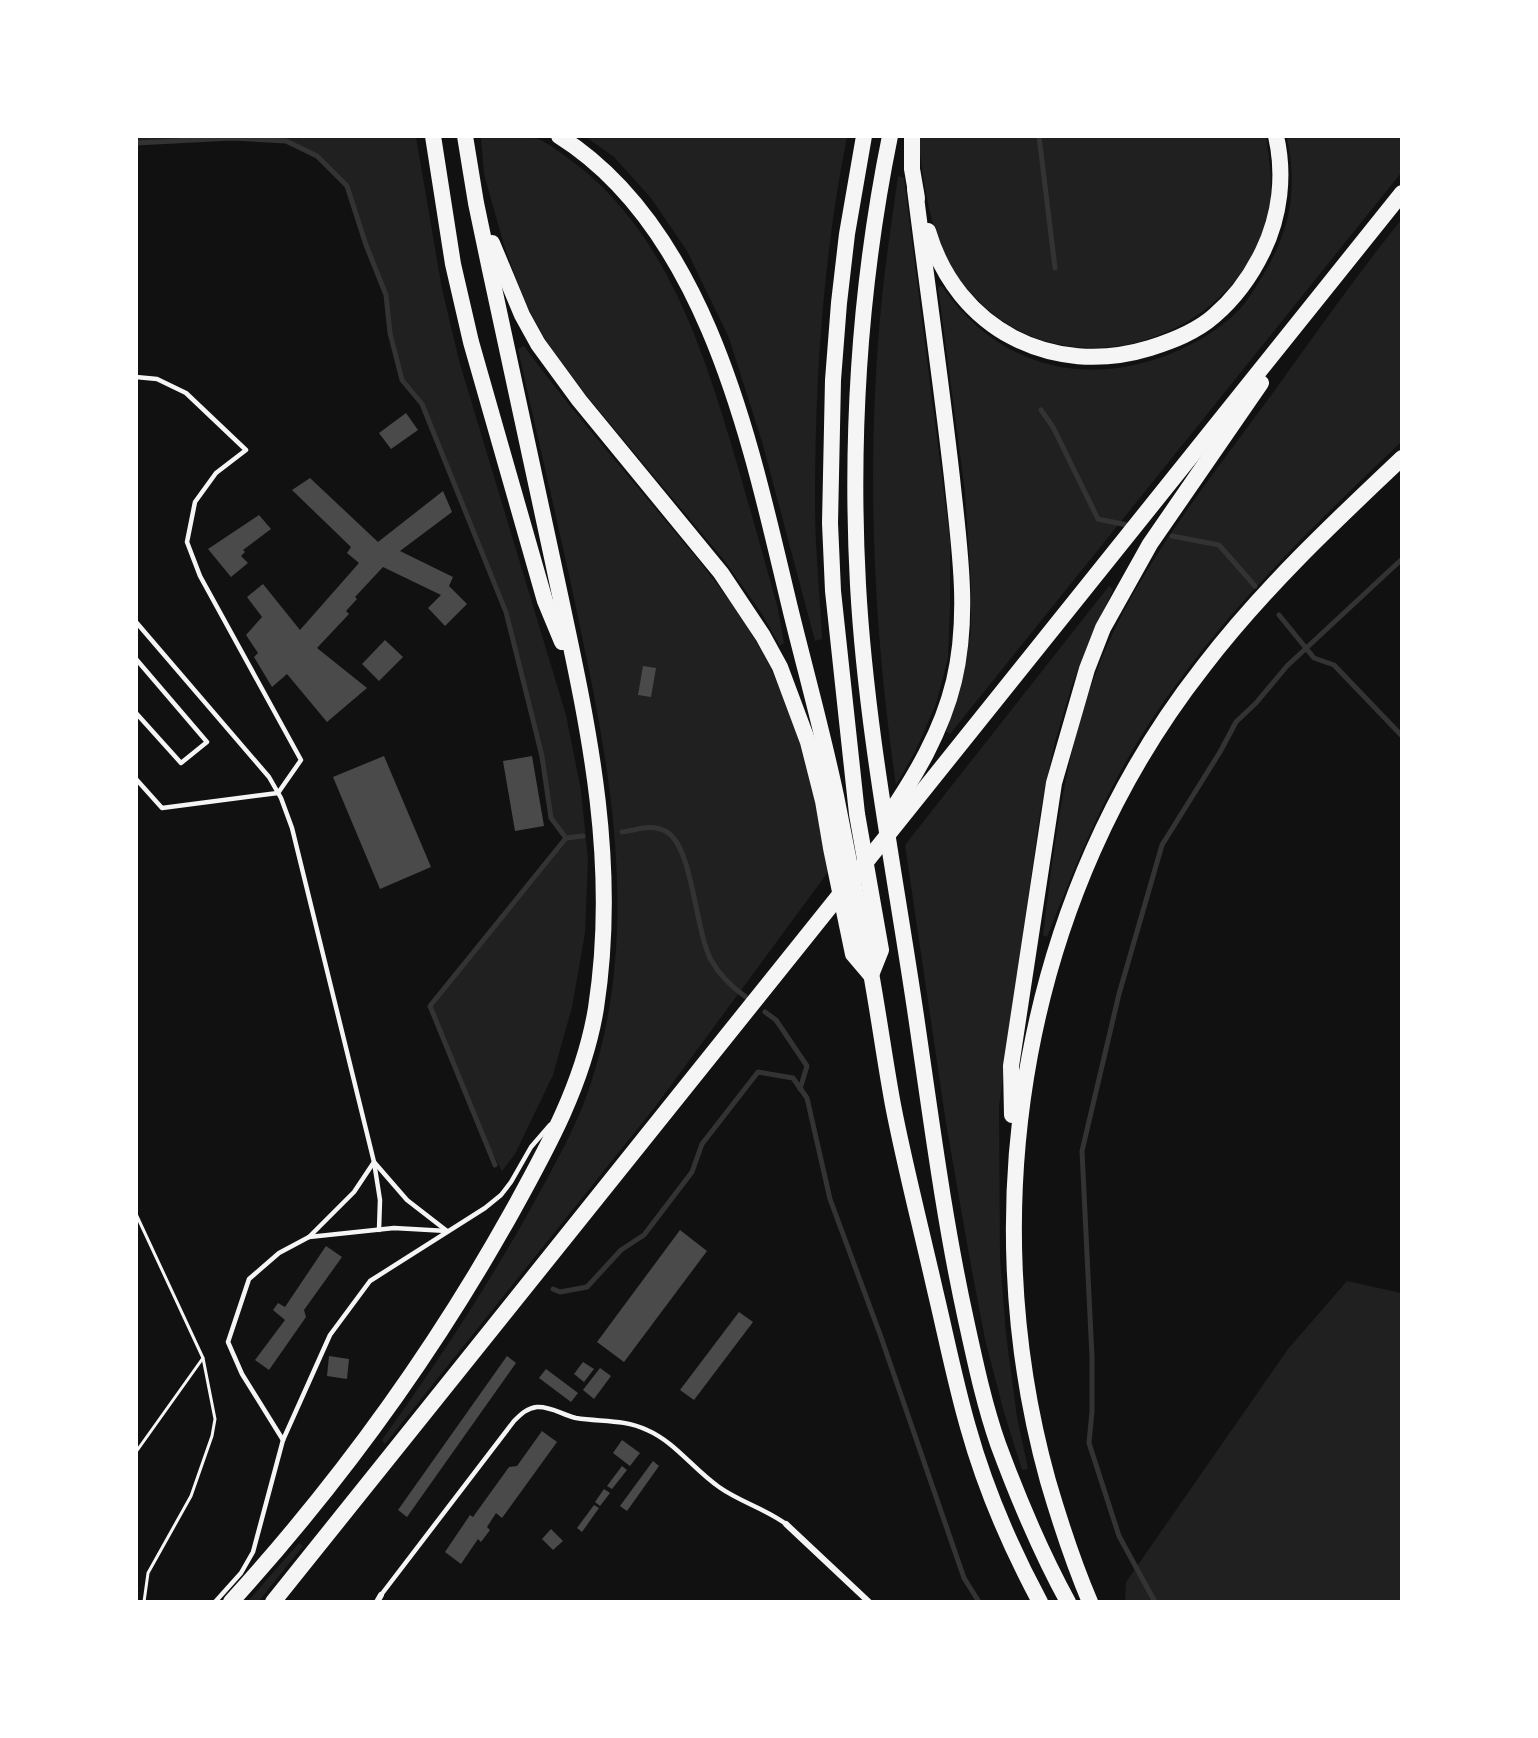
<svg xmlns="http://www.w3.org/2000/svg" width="1538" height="1738" font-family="'PT Sans',sans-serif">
<rect width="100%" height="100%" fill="#111"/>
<g fill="#202020">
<path d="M136,137H416L442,289L460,364L566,715L581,790L588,860L585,933L572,1007L553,1075L515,1154L502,1171L491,1150L432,1006L567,840V836L552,817L508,610L423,402L404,379L391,334L388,294L367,245L348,185L317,154L286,139L232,137L137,141Z"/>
<path d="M481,137C496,137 516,133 531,137C545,139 569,159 581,168C666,237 702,346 732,447C748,501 763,555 778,609L784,643L780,646L762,614L724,560L586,395L548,344L524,301L504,245L484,174Z"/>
<path d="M586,137H847C823,256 815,381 815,503C815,548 820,594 822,639L815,641L763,445L729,338L687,251L651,198L614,157Z"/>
<path d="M918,137H1266C1270,162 1274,192 1267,218C1234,343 1064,395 974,296C964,285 953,273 947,260C928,222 923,178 918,137Z"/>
<path d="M1287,137H1401V173L950,734L946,731L965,668L971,630V584L965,492L938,287L942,286C995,365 1082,389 1170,354C1195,344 1220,329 1239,310C1247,301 1254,290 1260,280C1290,232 1298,192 1287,137Z"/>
<path d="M898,176L904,178L950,540V609L948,658L936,704L915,752L896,785C873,628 866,466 881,308C885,264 892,220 898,176Z"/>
<path d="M1401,220V442C1296,542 1190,645 1119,774C1091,826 1069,882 1047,937L1043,935C1055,839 1066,738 1106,648C1144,562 1203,488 1258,413C1306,348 1351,282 1401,220Z"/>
<path d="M524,346C568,406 617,462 664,519C702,564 741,610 768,663C803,732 816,797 828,872L655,1107L385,1444L382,1440C437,1363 490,1283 536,1199C555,1164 576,1127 589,1089C641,935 612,777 579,622C560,531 538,440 518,349Z"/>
<path d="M1109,586L1113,590L1091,637L1072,685L1055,742L1040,813L999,1106L1000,1258L1006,1334L1017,1417L1028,1469L1022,1470L1003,1409L985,1339L969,1255L946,1123L905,845Z"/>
<path d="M1347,1281L1401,1293V1601H1125L1126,1582L1288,1349Z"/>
<path d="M299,1543L303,1546L259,1601H248Z"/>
</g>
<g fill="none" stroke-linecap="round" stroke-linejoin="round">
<g stroke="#333" stroke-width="5">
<path d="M1039,136L1055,268"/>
<path d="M136,143L232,138L286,141L317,156L347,186L366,245L386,295L390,333L402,380L422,404L506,612L542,756L551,818L566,838L583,836"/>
<path d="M1041,410L1053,427L1098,519L1127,525"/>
<path d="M1172,536L1219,545L1255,586"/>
<path d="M1279,615L1314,658L1334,665L1402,736"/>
<path d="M622,832C638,830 651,823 667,832C693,848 695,930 711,960C719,974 733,988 746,997"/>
<path d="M765,1012L776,1020L807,1066L800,1089"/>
<path d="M495,1165L430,1006L566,838"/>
<path d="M553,1289L560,1292L587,1287L621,1250L644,1235L692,1172L702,1144L758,1072L793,1078L807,1098L830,1199L881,1337L964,1578L979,1602"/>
<path d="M1155,1602L1119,1536L1089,1443L1092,1411V1357L1082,1151L1119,994L1162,845L1220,752L1236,722L1256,703L1287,666L1402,559"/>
</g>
</g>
<g fill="#4a4a4a">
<path d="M406,413L418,430L391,449L379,433Z"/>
<path d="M310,478L378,542L443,491L452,512L400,551L453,577L449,586L467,604L445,626L428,608L441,595L383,567L355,597L357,599L346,611L349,614L317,648L367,688L327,722L287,674L272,687L254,657L258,653L246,635L262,617L247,597L263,584L300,630L359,563L347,553L351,547L292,490Z"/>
<path d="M259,515L271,529L243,550L245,552L241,556L248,563L231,577L208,549Z"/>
<path d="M385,640L403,657L379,681L362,664Z"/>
<path d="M643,666L656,668L651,697L638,695Z"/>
<path d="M384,756L431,867L380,889L333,777Z"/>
<path d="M532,756L544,826L515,831L503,761Z"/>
<path d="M680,1230L707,1251L624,1362L597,1342Z"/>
<path d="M326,1246L342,1257L304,1310L306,1317L269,1370L255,1360L285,1320L273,1310L278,1303L285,1307Z"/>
<path d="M739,1312L753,1322L694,1400L680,1390Z"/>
<path d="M329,1356L349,1359L347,1379L327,1376Z"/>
<path d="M507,1356L516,1363L407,1517L398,1510Z"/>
<path d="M583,1362L594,1369L584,1382L574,1374Z"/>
<path d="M600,1368L611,1376L594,1399L583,1390Z"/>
<path d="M546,1369L578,1393L571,1402L539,1378Z"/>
<path d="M542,1431L557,1442L502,1518L496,1513L487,1527L490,1530L481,1542L478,1539L461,1564L445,1552L470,1515L473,1517L509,1467L517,1466Z"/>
<path d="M622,1440L640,1453L630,1466L613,1453Z"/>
<path d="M653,1461L659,1466L627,1511L620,1506Z"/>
<path d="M622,1466L627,1470L612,1489L607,1486Z"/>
<path d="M604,1489L610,1493L600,1506L595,1502Z"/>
<path d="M594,1505L599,1508L582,1532L577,1528Z"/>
<path d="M551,1529L563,1541L553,1550L542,1539Z"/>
</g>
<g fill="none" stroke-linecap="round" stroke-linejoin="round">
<g stroke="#f5f5f5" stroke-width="3">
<path d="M136,1214L203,1358L215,1419L212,1436L191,1496L148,1573L144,1602"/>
<path d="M136,1452L203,1358"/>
</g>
<g stroke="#f5f5f5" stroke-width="4.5">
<path d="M136,377L157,379L186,393L246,450L216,473L195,502L187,542L200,576L301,760L278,793L162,808L136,779"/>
<path d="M136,622L269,777L281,798L292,828L374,1162L380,1200L379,1230"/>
<path d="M136,659L207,742L181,763L136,713"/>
<path d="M309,1237L354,1192L374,1162L407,1200L447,1231"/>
<path d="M283,1440L242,1374L228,1342L249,1279L279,1253L309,1237L394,1228L447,1231"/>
<path d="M381,1595L514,1421C521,1414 527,1408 537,1407C551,1406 562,1415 576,1418C601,1422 624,1419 647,1430C675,1442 694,1470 719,1487C740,1502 764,1508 786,1524"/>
<path d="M215,1602L241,1573L253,1552L283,1440L330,1335L370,1281L485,1208L501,1195L511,1182L531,1147L550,1125"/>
</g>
<g stroke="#f5f5f5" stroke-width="6">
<path d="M786,1524L869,1602"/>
<path d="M377,1602L381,1595"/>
</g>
<g stroke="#f5f5f5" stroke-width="16">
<path d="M433,136L453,264L471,342L545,601L562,642"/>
<path d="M559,136C710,231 752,451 791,612C806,673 823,734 836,796C848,855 859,914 871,973C879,1017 885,1062 893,1105C905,1167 921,1228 935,1290C946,1336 955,1382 968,1427C985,1488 1010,1546 1040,1602"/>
<path d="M864,136L847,234L839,303L833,380L830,523L833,591L857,814L881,950L871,975"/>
<path d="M890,136C860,283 850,435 858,585C866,729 895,873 916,1016C931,1118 944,1220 966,1320C975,1361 984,1404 998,1444C1018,1498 1040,1551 1068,1602"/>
<path d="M912,136V169L917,198"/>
<path d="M928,231C957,329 1052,378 1150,348C1172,341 1196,332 1214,316C1235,298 1251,276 1263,251C1280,216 1285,175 1276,136"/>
<path d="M492,243L522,315L538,344L579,400L721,573L763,636L780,667L808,742L823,801L831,848L853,954L870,974"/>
<path d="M886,819C915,777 942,731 954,681C970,614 959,545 952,478C941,381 927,285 915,189"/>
<path d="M1012,1115L1011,1066L1054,783L1087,669L1103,628L1150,544L1261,383"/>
<path d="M231,1602C339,1483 434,1352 512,1212C548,1147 584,1082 596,1008C620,853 585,713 553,562C527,443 501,323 476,203L465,136"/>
<path d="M273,1602L1402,193"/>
<path d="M1090,1602C1073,1562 1060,1522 1048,1481C971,1204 1025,894 1203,667C1262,590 1332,524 1402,458"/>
</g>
</g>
<rect width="1538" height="1738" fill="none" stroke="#ffffff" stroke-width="276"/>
</svg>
